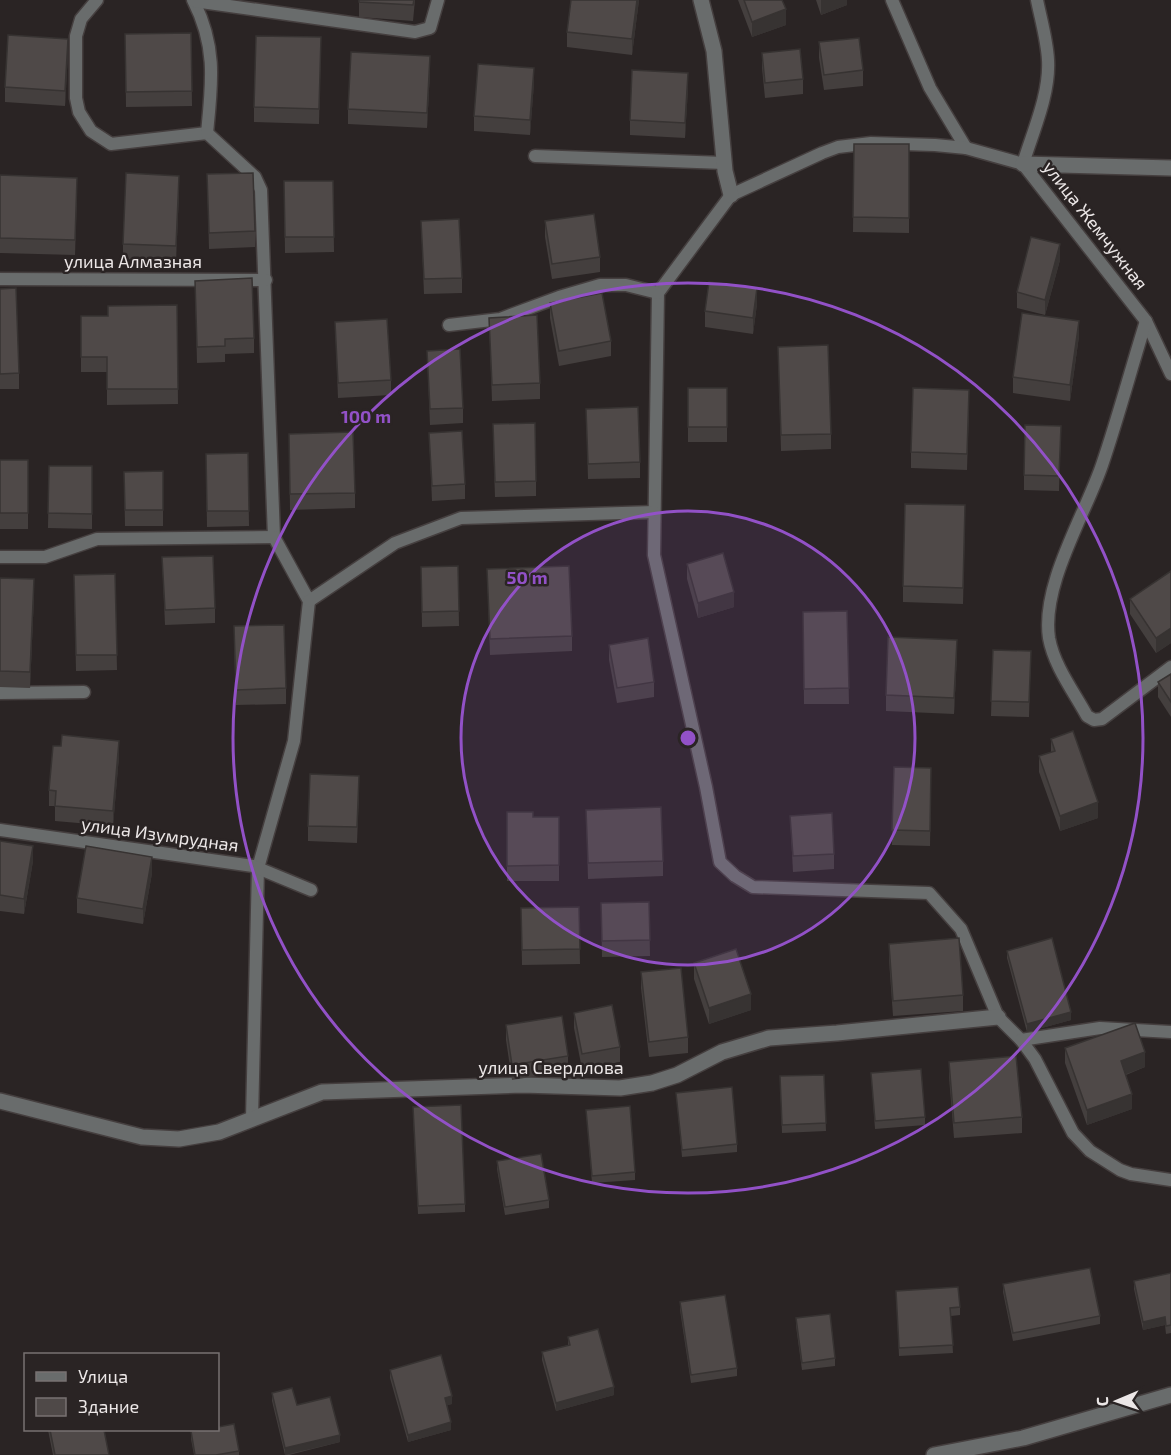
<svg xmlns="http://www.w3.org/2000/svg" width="1171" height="1455" font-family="'Exo 2',sans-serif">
<rect width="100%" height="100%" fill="#2a2424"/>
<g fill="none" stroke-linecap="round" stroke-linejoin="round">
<defs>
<g id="service">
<path d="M97,0L81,19L76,36V98L79,112L91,131L111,144L207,133L255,177L261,190L274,537L309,601L294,741L258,868L252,1119"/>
<path d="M193,0C217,46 212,83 207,133"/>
<path d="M892,0L930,88L966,148"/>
<path d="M194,1L415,32L430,28L438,0"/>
<path d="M535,156L724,163"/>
<path d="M1023,164L966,148L935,145L871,143L838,147L822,153L731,195L658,293L654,555L706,787L720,862L735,876L753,887L929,893L961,929L998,1017L1021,1040L1035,1059L1073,1133L1090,1151L1120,1170L1131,1174L1171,1180"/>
<path d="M1023,164L1146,321L1171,374"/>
<path d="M1023,164C1033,131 1050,94 1048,60C1047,40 1041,20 1037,0"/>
<path d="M0,279L266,280"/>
<path d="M1146,321C1131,369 1118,418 1102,465C1085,515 1041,585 1049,638C1054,666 1074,692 1087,716L1094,720L1102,719L1171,667"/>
<path d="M449,325L500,319L559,297L600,285H626L658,293"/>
<path d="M0,557H45L97,539L274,537"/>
<path d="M309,601L395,543L461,518L654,512"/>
<path d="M0,693L84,692"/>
<path d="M0,830L253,866L311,890"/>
<path d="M1021,1040L1100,1028L1171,1032"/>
</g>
<g id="minor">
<path d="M701,0L714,51L725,171L731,195"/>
<path d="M1023,164L1171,168"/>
<path d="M0,1101L142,1137L179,1139L219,1132L322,1092L522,1085L620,1088L652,1083L677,1075L722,1052L769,1038L837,1033L998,1017"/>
<path d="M934,1455L1023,1438L1171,1395"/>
</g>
</defs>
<use href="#service" stroke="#453f3f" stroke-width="15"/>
<use href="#minor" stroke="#453f3f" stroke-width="18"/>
<use href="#service" stroke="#696c6c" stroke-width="12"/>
<use href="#minor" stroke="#696c6c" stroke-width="15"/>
</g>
<g fill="#443f3e">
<path d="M359,0H415L413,21L359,17Z"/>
<path d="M639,0L632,55L567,47V32Z"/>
<path d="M738,0H782L786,25L752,37Z"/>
<path d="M816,0H847V5L821,15Z"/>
<path d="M191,33L192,106L126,107L125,34Z"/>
<path d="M321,37L319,124L254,122V107Z"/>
<path d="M819,42L863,70V86L824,90L819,58Z"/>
<path d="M762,53L803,79V94L765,98L762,68Z"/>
<path d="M68,54L65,106L5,102V87Z"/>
<path d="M430,72L427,128L348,124V109Z"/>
<path d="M534,83L530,135L474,131V116Z"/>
<path d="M688,88L685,138L630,135V120Z"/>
<path d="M854,144H909V233L853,232Z"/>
<path d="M207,174L255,231V247L209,249Z"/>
<path d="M0,175L77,193L75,255L0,253Z"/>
<path d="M284,181H333L334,252L285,253Z"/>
<path d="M179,191L176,261L123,259V244Z"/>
<path d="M421,221L462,278V293L424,294Z"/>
<path d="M545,221L600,257V272L552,279L545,237Z"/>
<path d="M1060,260L1045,315L1017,308V292Z"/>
<path d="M195,281L254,338V353L225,354V362L197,363Z"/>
<path d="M0,289L19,373V389H0Z"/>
<path d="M550,303L611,341V356L559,366L550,318Z"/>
<path d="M757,304L753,334L705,327V311Z"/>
<path d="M177,305L178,404L107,405V372H81V316H108Z"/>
<path d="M489,318L540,383V399L492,401Z"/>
<path d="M335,322L391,380V395L338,398Z"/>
<path d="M1079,336L1070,401L1013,393V377Z"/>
<path d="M778,347L831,434V449L781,451Z"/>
<path d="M427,351L463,408V423L430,425Z"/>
<rect x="688" y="388" width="39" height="54"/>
<path d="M969,405L967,470L911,468V452Z"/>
<path d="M586,409L640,462V478L588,479Z"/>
<path d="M1061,426L1059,491L1024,490V475Z"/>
<path d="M429,433L465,484V499L432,501Z"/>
<path d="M289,434L355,493V508L290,510Z"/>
<path d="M493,439L536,481V496L495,497Z"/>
<path d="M248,453L249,526L207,527L206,454Z"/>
<rect x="0" y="460" width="28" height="69"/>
<path d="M49,466H92V529L48,528Z"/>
<path d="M163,471V526H125L124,472Z"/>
<path d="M965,520L963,604L903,602V586Z"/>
<path d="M162,557L215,608V623L165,625Z"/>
<path d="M687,564L734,607L698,618L687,579Z"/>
<path d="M458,566L459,626L422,627L421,567Z"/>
<path d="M487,569L572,636V651L490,655Z"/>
<path d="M1171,571V643L1156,653L1130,614V599Z"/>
<path d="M115,574L117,670L76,671L74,575Z"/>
<path d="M0,578L34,595L30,688L0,687Z"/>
<path d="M847,611L849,704H804L803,612Z"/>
<path d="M234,642L286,688V704L236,705Z"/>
<path d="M609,645L654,682V697L617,703L609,660Z"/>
<path d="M993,650L1031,651L1029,717L991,716Z"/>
<path d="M957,655L954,714L886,711V695Z"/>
<path d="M1171,674V717L1158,697V682Z"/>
<path d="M1051,739L1098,818L1060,831L1039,772V756L1051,752Z"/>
<path d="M119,756L113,826L55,821V806H49V790Z"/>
<path d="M894,767L931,783L930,846L892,845Z"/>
<path d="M359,791L357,843L308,841V826Z"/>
<path d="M586,810L663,861V876L588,879Z"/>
<path d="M507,812L533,817H559V881H507Z"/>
<path d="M790,816L834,854V869L793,872Z"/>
<path d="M0,841L33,861L24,914L0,911Z"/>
<path d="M152,873L143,924L77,913V898Z"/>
<path d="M649,902L650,956L602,957L601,903Z"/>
<path d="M579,907L580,964L522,965L521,908Z"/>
<path d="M889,944L963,995V1011L893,1016L889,960Z"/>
<path d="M1007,951L1071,1020L1027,1032L1007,958Z"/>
<path d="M694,963L751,1010L709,1024L694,979Z"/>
<path d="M641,972L688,1037V1053L649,1057L641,988Z"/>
<path d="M574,1013L620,1047V1062L582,1069L574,1028Z"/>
<path d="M506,1025L568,1056V1071L512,1080L506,1040Z"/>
<path d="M1065,1048L1145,1067L1126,1075L1132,1109L1087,1125L1065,1063Z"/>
<path d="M949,1062L1022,1117V1133L954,1138L949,1077Z"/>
<path d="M871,1073L925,1117V1125L875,1129Z"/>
<path d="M824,1075L826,1131L782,1133L780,1076Z"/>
<path d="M676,1093L737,1144V1152L682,1157Z"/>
<path d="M586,1110L635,1172V1180L592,1183Z"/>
<path d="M413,1115L465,1204V1212L418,1214Z"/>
<path d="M497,1161L549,1200V1208L505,1215L497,1169Z"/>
<path d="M1171,1273V1333L1166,1334L1165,1325L1143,1330L1134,1289V1281Z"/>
<path d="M1003,1284L1100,1316V1324L1013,1341L1003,1292Z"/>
<path d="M896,1291L960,1307V1315L951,1316L953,1353L899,1356Z"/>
<path d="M680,1302L737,1368V1376L691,1383L680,1310Z"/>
<path d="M796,1318L835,1358V1366L802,1370L796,1326Z"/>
<path d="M568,1337L614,1395L556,1411L542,1360V1352L568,1345Z"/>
<path d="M390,1370L452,1404L447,1405L451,1430L408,1442L390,1378Z"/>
<path d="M272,1393L297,1405L340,1442L289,1455H285L272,1401Z"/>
<path d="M48,1430H104L109,1455H53Z"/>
<path d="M191,1431L239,1451V1455H194L191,1439Z"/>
</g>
<g fill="#373332">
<path d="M637,0H639L632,55V39Z"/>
<path d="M821,0H847V5L821,15Z"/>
<path d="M786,9V25L752,37V22Z"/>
<path d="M68,39V54L65,106V91Z"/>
<path d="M430,56V72L427,128V113Z"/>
<path d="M534,68V83L530,135V120Z"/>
<path d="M688,73V88L685,138V123Z"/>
<path d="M179,176V191L176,261V246Z"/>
<path d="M1060,244V260L1045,315V300Z"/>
<path d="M757,288V304L753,334V318Z"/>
<path d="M1079,321V336L1070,401V385Z"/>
<path d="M34,579V595L30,688V672Z"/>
<path d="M734,592V607L698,618V603Z"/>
<path d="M1171,628V643L1156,653V638Z"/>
<path d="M957,640V655L954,714V698Z"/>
<path d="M119,741V756L113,826V811Z"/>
<path d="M1098,802V818L1060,831V816Z"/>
<path d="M33,846V861L24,914V899Z"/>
<path d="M152,857V873L143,924V909Z"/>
<path d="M751,994V1010L709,1024V1008Z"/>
<path d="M1071,1012V1020L1027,1032V1024Z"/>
<path d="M1145,1052V1067L1121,1076V1061Z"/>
<path d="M1132,1094V1109L1087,1125V1110Z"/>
<path d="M1165,1317V1325L1143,1330V1322Z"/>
<path d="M614,1387V1395L556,1411V1403Z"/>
<path d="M452,1396V1404L445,1406V1398Z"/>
<path d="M451,1422V1430L408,1442V1435Z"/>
<path d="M340,1435V1442L285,1455V1448Z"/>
</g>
<g fill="#4f4948" stroke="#373332" stroke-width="1.5">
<path d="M359,0H414L413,5L359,2Z"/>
<path d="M571,0H637L632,39L567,32Z"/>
<path d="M744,0H782L786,9L752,22Z"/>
<path d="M191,33L192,91L126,92L125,34Z"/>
<path d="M8,35L68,39L65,91L5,87Z"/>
<path d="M256,36L321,37L319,109L254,107Z"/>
<path d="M859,38L863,70L824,75L819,42Z"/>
<path d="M800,49L803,79L765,83L762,53Z"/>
<path d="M351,52L430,56L427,113L348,109Z"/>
<path d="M478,64L534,68L530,120L474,116Z"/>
<path d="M632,70L688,73L685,123L630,120Z"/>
<path d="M854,144H909V218L853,217Z"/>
<path d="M126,173L179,176L176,246L123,244Z"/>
<path d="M253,173L255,231L209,233L207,174Z"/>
<path d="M0,175L77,178L75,240L0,238Z"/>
<path d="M284,181H333L334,237H285Z"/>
<path d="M594,214L600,257L552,264L545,221Z"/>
<path d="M459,219L462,278L424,279L421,221Z"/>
<path d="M1031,237L1060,244L1045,300L1017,292Z"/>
<path d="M252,278L254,338L225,339V346L197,347L195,281Z"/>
<path d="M709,282L757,288L753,318L705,311Z"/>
<path d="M16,288L19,373L0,374V289Z"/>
<path d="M602,293L611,341L559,351L550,303Z"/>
<path d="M177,305L178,389H107V357H81V316H108V306Z"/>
<path d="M1022,313L1079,321L1070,385L1013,377Z"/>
<path d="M537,315L540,383L492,385L489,318Z"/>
<path d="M387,319L391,380L338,383L335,322Z"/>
<path d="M828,345L831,434L781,435L778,347Z"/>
<path d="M460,349L463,408L430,409L427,351Z"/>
<rect x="688" y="388" width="39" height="39"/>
<path d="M913,388L969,390L967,454L911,452Z"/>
<path d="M638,407L640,462L588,464L586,409Z"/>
<path d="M535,423L536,481L495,482L493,424Z"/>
<path d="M1025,425L1061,426L1059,476L1024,475Z"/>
<path d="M462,431L465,484L432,486L429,433Z"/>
<path d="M353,432L355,493L290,494L289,434Z"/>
<path d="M248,453L249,511H207L206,454Z"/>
<rect x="0" y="460" width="28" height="53"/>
<path d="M49,466H92V514L48,513Z"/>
<path d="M163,471V510H125L124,472Z"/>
<path d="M905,504L965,505L963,588L903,586Z"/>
<path d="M723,553L734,592L698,603L687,564Z"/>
<path d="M213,556L215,608L165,610L162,557Z"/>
<path d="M458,566L459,611L422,612L421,567Z"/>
<path d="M569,566L572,636L490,639L487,569Z"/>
<path d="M1171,571V628L1156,638L1130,599Z"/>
<path d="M115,574L117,655H76L74,575Z"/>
<path d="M0,578L34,579L30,672L0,671Z"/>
<path d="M847,611L849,688L804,689L803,612Z"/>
<path d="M284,625L286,688L236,690L234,626Z"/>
<path d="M888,637L957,640L954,698L886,695Z"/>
<path d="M648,638L654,682L617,688L609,645Z"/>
<path d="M993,650L1031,651L1029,702L991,701Z"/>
<path d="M1171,674V702L1158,682Z"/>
<path d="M1073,731L1098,802L1060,816L1039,756L1055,751L1051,739Z"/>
<path d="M62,735L119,741L113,811L55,806L56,791L49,790L53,746H61Z"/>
<path d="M894,767L931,768L930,831L892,830Z"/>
<path d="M310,774L359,776L357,827L308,826Z"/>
<path d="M661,807L663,861L588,863L586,810Z"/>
<path d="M507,812H533V817H559V865L507,866Z"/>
<path d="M832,813L834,854L793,856L790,816Z"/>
<path d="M0,841L33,846L24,899L0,895Z"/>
<path d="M86,846L152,857L143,909L77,898Z"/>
<path d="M649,902L650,940L602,941L601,903Z"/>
<path d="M579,907L580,949L522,950L521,908Z"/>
<path d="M959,938L963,995L893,1001L889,944Z"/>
<path d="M1052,938L1071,1012L1027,1024L1007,951Z"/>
<path d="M736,949L751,994L709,1008L694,963Z"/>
<path d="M681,968L688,1037L649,1042L641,972Z"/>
<path d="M612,1005L620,1047L582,1054L574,1013Z"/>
<path d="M562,1016L568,1056L512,1065L506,1025Z"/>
<path d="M1135,1023L1145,1052L1121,1061L1132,1094L1087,1110L1065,1048Z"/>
<path d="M1016,1056L1022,1117L954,1123L949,1062Z"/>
<path d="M921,1069L925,1117L875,1121L871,1073Z"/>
<path d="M824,1075L826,1123L782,1125L780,1076Z"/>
<path d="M732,1087L737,1144L682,1150L676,1093Z"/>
<path d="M461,1105L465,1204L418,1206L413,1107Z"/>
<path d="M630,1106L635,1172L592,1176L586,1110Z"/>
<path d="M541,1154L549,1200L505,1207L497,1161Z"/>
<path d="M1090,1268L1100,1316L1013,1333L1003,1284Z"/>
<path d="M1171,1273V1325L1166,1326L1165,1317L1143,1322L1134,1281Z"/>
<path d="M958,1287L960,1307L950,1308L953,1345L899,1348L896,1291Z"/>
<path d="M725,1295L737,1368L691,1375L680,1302Z"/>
<path d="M830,1314L835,1358L802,1363L796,1318Z"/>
<path d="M598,1329L614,1387L556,1403L542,1352L570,1345L568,1337Z"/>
<path d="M441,1355L452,1396L445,1398L451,1422L408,1435L390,1370Z"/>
<path d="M292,1388L297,1405L330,1397L340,1435L285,1448L272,1393Z"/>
<path d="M234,1424L239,1451L216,1455H195L191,1431L202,1430H218V1427Z"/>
<path d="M50,1430H104L109,1455H55Z"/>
</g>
<circle cx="688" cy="738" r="227" fill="#9251c7" fill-opacity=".12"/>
<g fill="none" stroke="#9251c7" stroke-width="3">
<circle cx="688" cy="738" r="227"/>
<circle cx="688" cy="738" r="455"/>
</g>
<g text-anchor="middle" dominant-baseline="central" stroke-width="5" stroke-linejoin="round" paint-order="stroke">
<g font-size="18" fill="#ece7e7" stroke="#2a2424">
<text transform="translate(1096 225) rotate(52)">улица Жемчужная</text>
<text x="133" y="261">улица Алмазная</text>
<text transform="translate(160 834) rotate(8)">улица Изумрудная</text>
<text x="551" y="1067">улица Свердлова</text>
</g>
</g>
<circle cx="688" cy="738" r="9" fill="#9251c7" stroke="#2a2424" stroke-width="3"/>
<g font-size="18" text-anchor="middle" font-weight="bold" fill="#9251c7" stroke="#2a2424" stroke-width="5" stroke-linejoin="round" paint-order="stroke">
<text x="366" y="423">100 m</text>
<text x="527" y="584">50 m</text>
</g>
<rect x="24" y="1353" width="195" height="78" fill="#2a2424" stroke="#787272" stroke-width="1.5"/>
<rect x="36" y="1372" width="30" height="9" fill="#696c6c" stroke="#787272" stroke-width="1.5"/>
<text x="78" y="1383" font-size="18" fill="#ece7e7">Улица</text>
<rect x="36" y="1398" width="30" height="18" fill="#4f4948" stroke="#787272" stroke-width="1.5"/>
<text x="78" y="1413" font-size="18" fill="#ece7e7">Здание</text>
<g transform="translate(1117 1401) rotate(268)" stroke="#2a2424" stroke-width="4.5" paint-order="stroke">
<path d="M0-4.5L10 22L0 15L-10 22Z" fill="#ece7e7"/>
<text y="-9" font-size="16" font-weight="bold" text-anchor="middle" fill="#ece7e7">С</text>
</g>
</svg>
